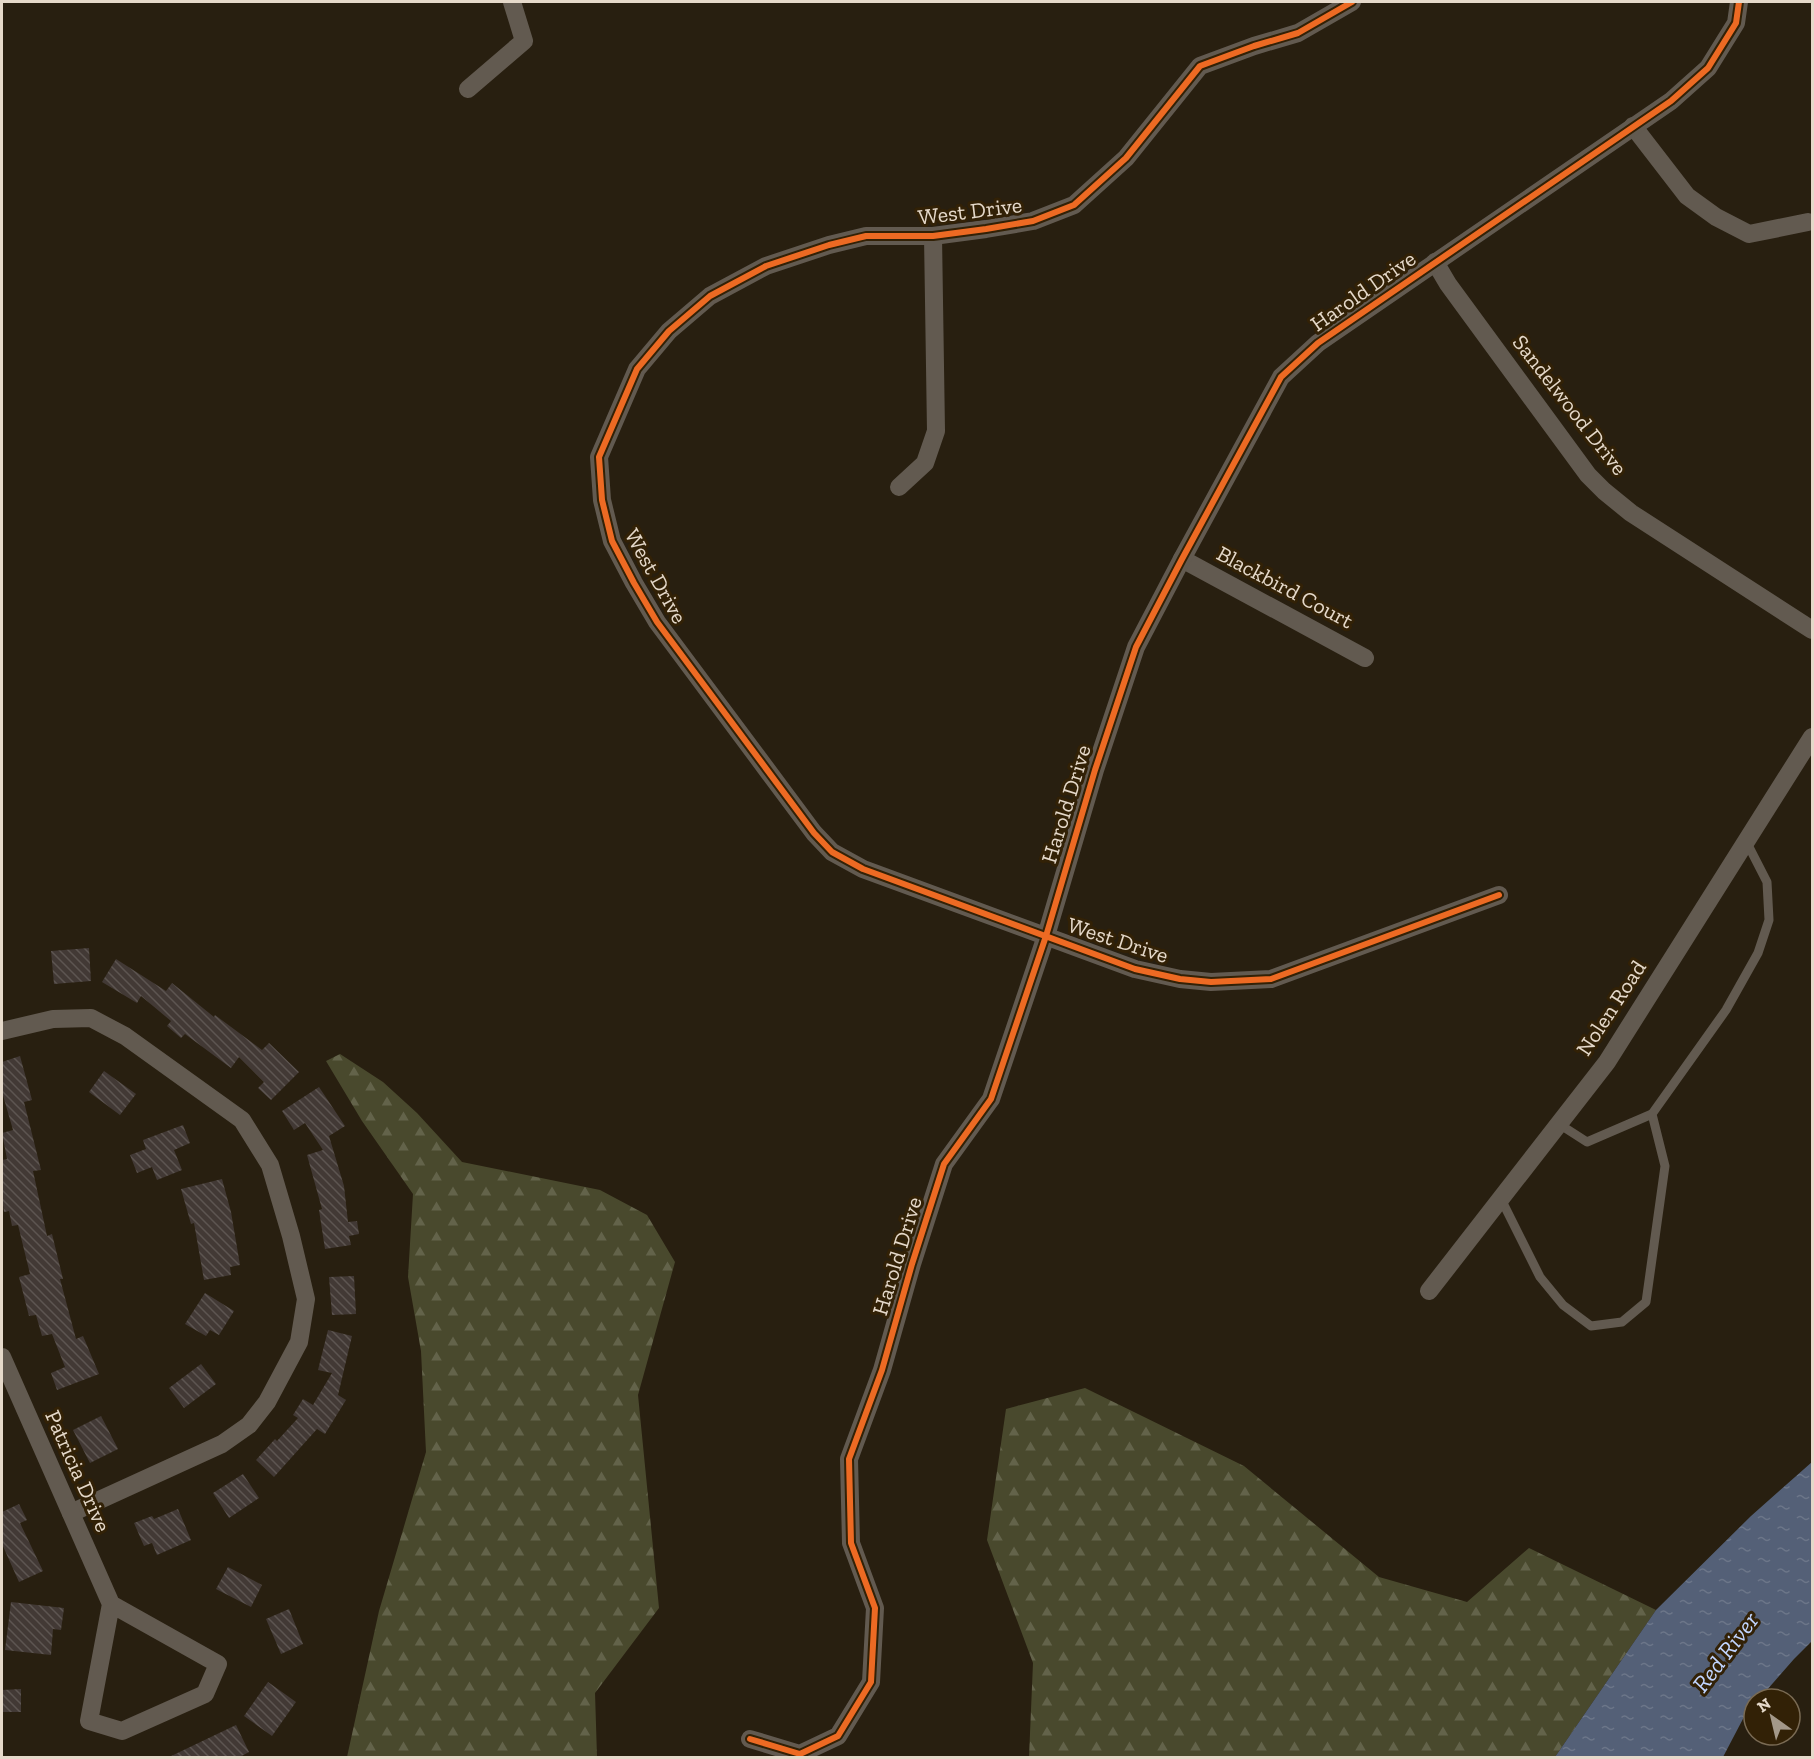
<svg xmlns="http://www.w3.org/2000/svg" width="1814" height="1759" font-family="'Zilla Slab',serif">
<defs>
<pattern id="forest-firs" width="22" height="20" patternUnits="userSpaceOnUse" patternTransform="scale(1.5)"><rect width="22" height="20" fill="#49492d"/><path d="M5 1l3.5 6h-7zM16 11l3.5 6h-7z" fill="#63634a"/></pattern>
<pattern id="water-ripples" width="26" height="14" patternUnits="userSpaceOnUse" patternTransform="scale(1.5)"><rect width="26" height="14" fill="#546077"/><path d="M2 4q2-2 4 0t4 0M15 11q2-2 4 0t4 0" fill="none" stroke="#6c7689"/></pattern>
<pattern id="building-back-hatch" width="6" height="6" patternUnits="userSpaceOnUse" patternTransform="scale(1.5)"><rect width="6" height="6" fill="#423935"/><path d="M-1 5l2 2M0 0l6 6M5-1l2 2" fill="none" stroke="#5d5551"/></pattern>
</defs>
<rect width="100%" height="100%" fill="#281f10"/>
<g fill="url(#forest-firs)">
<path d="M340,1054L383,1082L417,1113L462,1162L600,1190L647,1215L675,1262L638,1395L659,1608L595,1693L597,1757H347L379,1611L426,1452L421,1351L408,1277L413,1194L362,1121L326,1061Z"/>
<path d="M1085,1388L1244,1466L1379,1577L1467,1602L1529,1548L1656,1610L1555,1757H1029L1033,1663L987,1540L1006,1409Z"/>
</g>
<path fill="url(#water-ripples)" d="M1812,1462V1641L1794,1659L1759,1699H1754V1704L1745,1715L1723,1757H1555L1656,1610L1751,1516Z"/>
<g fill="url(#building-back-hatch)">
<path d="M89,948L91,981L54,984L51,951Z"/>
<path d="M116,959L166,991L172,983L214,1017L215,1015L262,1050L269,1043L299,1072L271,1100L258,1088L264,1082L239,1057L231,1068L185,1034L181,1038L167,1026L171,1021L141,996L137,1003L102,982Z"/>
<path d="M20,1056L32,1100L24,1102L41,1170L33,1171L47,1236L52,1234L63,1279H60L76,1339L83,1336L99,1374L57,1390L51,1373L65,1367L52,1334L42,1336L36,1315L29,1316L19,1277L30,1274L18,1225L12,1226L9,1211L4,1212L2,1198V1160L7,1159L2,1133L13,1130L2,1092V1062Z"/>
<path d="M104,1071L136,1094L120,1115L89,1092Z"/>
<path d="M319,1087L345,1126L329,1136L344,1186L348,1222L357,1221L359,1234L349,1236L351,1245L325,1249L319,1210L322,1209L307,1155L323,1150L305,1123L294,1130L282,1111Z"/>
<path d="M183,1125L190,1143L174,1150L182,1170L157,1180L152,1167L137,1173L130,1155L146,1149L143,1140Z"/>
<path d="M222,1179L231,1212L240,1265L230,1267L231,1275L204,1280L194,1223L191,1224L181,1189Z"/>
<path d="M354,1276L356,1314L332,1315L329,1277Z"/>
<path d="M205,1293L234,1311L219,1335L210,1330L206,1336L185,1324Z"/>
<path d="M328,1330L352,1336L338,1395L346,1400L325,1434L317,1429L274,1477L256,1460L275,1439L277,1441L298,1418L293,1415L303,1399L313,1405L332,1373L318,1370Z"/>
<path d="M201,1364L216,1384L184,1408L169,1388Z"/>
<path d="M101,1416L118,1449L90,1463L73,1430Z"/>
<path d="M243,1474L259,1498L229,1518L213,1493Z"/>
<path d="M19,1504L27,1520L20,1523L43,1571L19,1582L2,1544V1512Z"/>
<path d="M178,1509L191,1540L157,1555L152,1543L144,1546L134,1523L152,1516L154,1519Z"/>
<path d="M228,1567L262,1585L251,1607L216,1589Z"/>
<path d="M11,1602L64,1608L61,1630L53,1629L51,1655L5,1650Z"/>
<path d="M289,1609L303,1644L281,1654L266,1619Z"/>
<path d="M268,1682L296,1702L272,1736L244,1716Z"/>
<path d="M21,1689V1712H2V1690Z"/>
<path d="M236,1725L249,1752L238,1758H167Z"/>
</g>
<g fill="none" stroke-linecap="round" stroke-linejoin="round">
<g stroke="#625a50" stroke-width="9">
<path d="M1559,1124L1587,1142L1652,1114"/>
<path d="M1501,1199L1540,1277L1563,1305L1591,1326L1622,1322L1646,1302L1665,1166L1652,1114L1726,1010L1758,953L1769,920L1767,882L1746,841"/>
</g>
<g stroke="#625a50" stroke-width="18">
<path d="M1352,2L1298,33L1254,46L1200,66L1126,158L1074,205L1033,221L986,229L933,236H866L829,245L766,266L710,296L669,331L637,369L599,457L602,500L612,541L634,583L657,622L814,833L832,852L863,869L1135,969L1180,979L1211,982L1271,979L1499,895"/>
<path d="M468,89L524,41L512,2"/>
<path d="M1633,126L1687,196L1716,217L1749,234L1808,222"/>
<path d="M1435,262L1448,284L1588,475L1604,491L1631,513L1812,630"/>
<path d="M899,487L925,463L936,431L933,236"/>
<path d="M1182,559L1365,658"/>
<path d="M2,1031L53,1019L91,1018L125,1036L242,1120L270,1165L291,1236L306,1299L299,1342L267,1402L249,1425L222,1444L71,1513"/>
<path d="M1429,1291L1607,1062L1812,737"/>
<path d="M2,1357L111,1604L89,1721L122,1731L205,1694L218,1664L111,1604"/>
<path d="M750,1739L800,1754L838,1736L871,1682L875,1608L851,1543L849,1459L882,1370L912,1264L944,1164L991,1099L1046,936L1095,770L1136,647L1182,559L1281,377L1318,343L1671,101L1708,68L1736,23L1739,2"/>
</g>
<defs>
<g id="cycleway">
<path d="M1352,2L1298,33L1254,46L1200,66L1126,158L1074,205L1033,221L986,229L933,236H866L829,245L766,266L710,296L669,331L637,369L599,457L602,500L612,541L634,583L657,622L814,833L832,852L863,869L1135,969L1180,979L1211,982L1271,979L1499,895"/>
<path d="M750,1739L800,1754L838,1736L871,1682L875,1608L851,1543L849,1459L882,1370L912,1264L944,1164L991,1099L1046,936L1095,770L1136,647L1182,559L1281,377L1318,343L1671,101L1708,68L1736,23L1739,2"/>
</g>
</defs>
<use href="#cycleway" stroke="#322106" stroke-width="10"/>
<use href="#cycleway" stroke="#ed6a23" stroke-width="6"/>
</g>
<g text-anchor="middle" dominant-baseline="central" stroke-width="6" stroke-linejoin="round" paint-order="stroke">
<g font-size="22" fill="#e5d9ca" stroke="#322106">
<text transform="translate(970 211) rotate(-7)">West Drive</text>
<text transform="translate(1363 291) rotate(-35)">Harold Drive</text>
<text transform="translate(1570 405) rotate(52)">Sandelwood Drive</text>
<text transform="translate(656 576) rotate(61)">West Drive</text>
<text transform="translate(1285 587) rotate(28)">Blackbird Court</text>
<text transform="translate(1066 804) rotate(-73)">Harold Drive</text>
<text transform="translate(1118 940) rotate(18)">West Drive</text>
<text transform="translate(1611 1008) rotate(-57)">Nolen Road</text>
<text transform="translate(897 1256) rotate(-73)">Harold Drive</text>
<text transform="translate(78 1471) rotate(66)">Patricia Drive</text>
</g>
<g font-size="24" font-style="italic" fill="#c1d5ff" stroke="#322106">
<text transform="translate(1725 1652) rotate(-53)">Red River</text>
</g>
</g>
<rect width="1814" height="1759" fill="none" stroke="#e5d9ca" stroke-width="6"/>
<g transform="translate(1772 1717) rotate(326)"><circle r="28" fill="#322106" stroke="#7a6b54" stroke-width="1.5"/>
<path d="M0-4.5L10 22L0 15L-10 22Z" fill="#a39889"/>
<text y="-9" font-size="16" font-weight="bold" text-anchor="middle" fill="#e5d9ca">N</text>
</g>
</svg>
